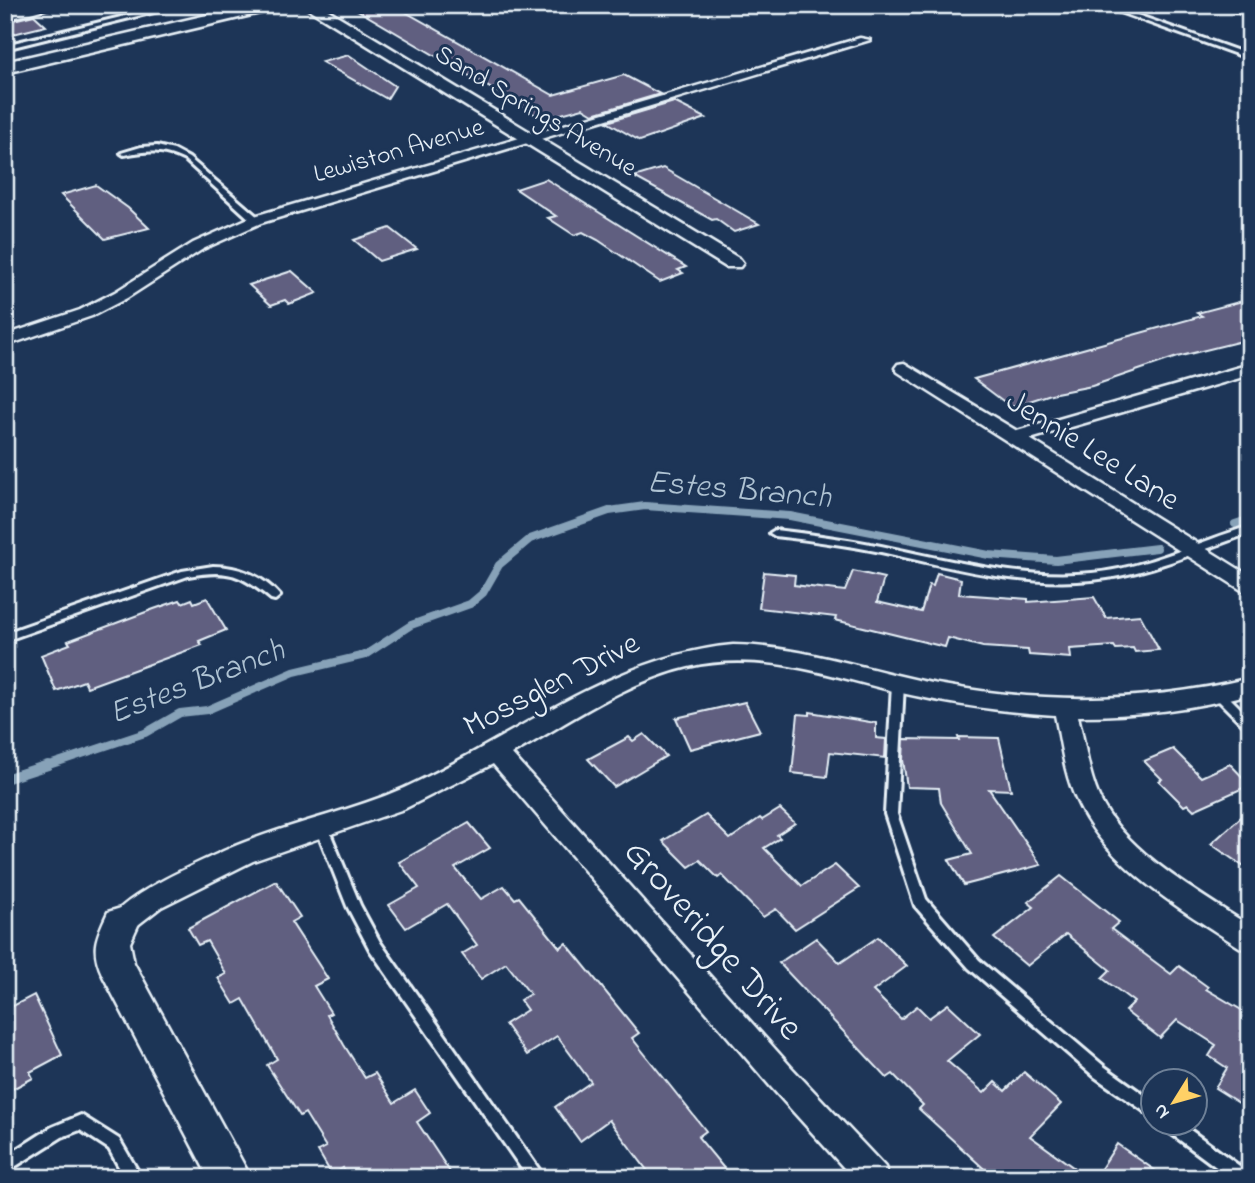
<svg xmlns="http://www.w3.org/2000/svg" width="1255" height="1183" font-family="'Indie Flower',sans-serif">
<rect width="100%" height="100%" fill="#1d3557"/>
<filter id="ink" filterUnits="userSpaceOnUse"><feTurbulence type="fractalNoise" baseFrequency=".0143" numOctaves="2"/><feDisplacementMap in="SourceGraphic" scale="14" xChannelSelector="R" yChannelSelector="G"/><feConvolveMatrix kernelMatrix="1 2 1 2 8 2 1 2 1" color-interpolation-filters="sRGB"/></filter>
<g filter="url(#ink)">
<g fill="none" stroke-linecap="round" stroke-linejoin="round">
<g stroke="#87a2b8" stroke-width="8">
<path d="M1235,524L1250,519"/>
<path d="M43,767L145,733L180,713L207,710L294,672L365,655L411,625L470,604L483,593L499,565L530,539L609,511L645,506L790,516L989,555L1056,560L1157,548"/>
</g>
<path stroke="#87a2b8" stroke-width="10" d="M5,779L48,765"/>
</g>
<g fill="#605e80" stroke="#e8f1f8" stroke-width="2">
<path d="M349,5H393L553,95L624,75L660,94L593,114L583,108L543,119Z"/>
<path d="M34,15L46,26L5,36V22Z"/>
<path d="M349,55L395,86L387,99L322,62Z"/>
<path d="M674,102L706,118L640,141L607,122Z"/>
<path d="M663,168L737,211L759,224L734,232L716,219L712,220L634,177Z"/>
<path d="M546,179L686,267L678,270L683,273L660,282L598,240L583,232L574,235L548,218L556,216L516,189Z"/>
<path d="M96,185L128,208L149,228L105,239L61,195Z"/>
<path d="M390,228L417,249L379,261L354,240Z"/>
<path d="M292,271L317,293L289,304L285,300L271,305L249,285Z"/>
<path d="M1250,299V339L1177,357L1092,386L1051,394L1011,407L974,379L1202,316L1197,313Z"/>
<path d="M853,571L884,578L877,602L921,612L929,585L933,586L937,573L961,579L959,594L1028,599V602L1094,597L1106,618L1140,615L1159,650L1135,652L1133,648L1116,649L1114,646L1070,649L1071,658L1029,655L1028,650L983,647L948,638L945,647L835,620L836,617L759,608L764,572L795,575L794,585L845,591Z"/>
<path d="M207,598L226,630L199,641L202,645L87,687L84,681L56,691L41,655L70,644L68,641L154,609L180,600L182,603L192,599L194,603Z"/>
<path d="M745,702L760,731L690,749L676,718Z"/>
<path d="M810,712L876,723V738L886,739L885,758L830,752L827,777L792,773L798,714L810,715Z"/>
<path d="M644,734L666,756L614,787L588,759L629,737L633,741Z"/>
<path d="M958,737L999,738L1011,790L989,789L1041,865L964,885L949,860L972,854L941,803L939,788L907,787L903,760L904,739L959,740Z"/>
<path d="M1173,749L1201,777L1230,764L1250,785L1194,810L1188,804L1184,806L1159,781L1162,779L1144,761Z"/>
<path d="M780,809L795,823L777,835L780,838L764,848L802,886L835,865L859,888L795,929L776,909L763,917L722,875L718,878L700,860L689,867L663,841L706,815L730,839L760,818L762,820Z"/>
<path d="M1250,809V871L1211,844Z"/>
<path d="M469,823L490,848L455,868L481,899L504,886L515,899L519,897L560,948L566,943L639,1033L632,1038L706,1131L698,1137L732,1178H653L609,1120L580,1141L555,1107L591,1082L557,1036L527,1055L505,1024L527,1010L520,1000L530,994L506,963L481,979L462,954L477,945L447,904L406,928L389,905L419,888L399,862Z"/>
<path d="M1061,876L1119,922L1111,929L1171,974L1179,966L1208,987L1206,989L1250,1015V1110L1215,1088L1227,1068L1209,1056L1216,1045L1177,1020L1160,1038L1125,1011L1134,1002L1102,978L1110,970L1066,934L1027,966L994,938L1034,907L1028,902Z"/>
<path d="M276,881L300,917L291,922L328,979L314,986L331,1013L327,1015L344,1045L365,1078L375,1073L394,1103L415,1090L430,1113L417,1122L454,1178H348L343,1168L332,1175L318,1151L326,1147L305,1113L300,1116L267,1065L277,1059L243,999L234,1004L218,978L226,974L207,941L198,945L188,928Z"/>
<path d="M878,937L907,966L873,991L901,1019L917,1006L929,1018L948,1004L980,1034L947,1061L984,1093L995,1082L1005,1091L1024,1072L1061,1104L1030,1136L1088,1178H994L919,1109L923,1105L893,1074L887,1078L779,963L816,938L840,963Z"/>
<path d="M34,995L62,1055L30,1072L33,1078L5,1093V1010Z"/>
<path d="M1117,1144L1166,1178H1095Z"/>
</g>
<g fill="none" stroke-linecap="round" stroke-linejoin="round">
<defs>
<g id="service">
<path d="M171,5H182L5,49V45Z"/>
<path d="M1100,5H1109L1250,55V59Z"/>
<path d="M157,146L174,150L189,158L259,218V222H253L185,160C164,149 147,150 124,155L121,153L141,147Z"/>
<path d="M1250,526V533C1198,551 1147,575 1092,580C1020,587 950,567 881,552C846,545 810,540 775,536L770,533L775,530C810,534 846,539 881,546C950,560 1020,580 1092,573C1147,568 1197,542 1250,526Z"/>
<path d="M213,566C239,566 263,576 280,596L275,600L271,599C240,573 227,569 188,576L5,641V633L182,571Z"/>
<path d="M898,680L902,681L904,684L897,814L926,899L979,960L1105,1067L1154,1102V1118L1095,1077L969,968L915,906L885,814L892,684L894,681Z"/>
<path d="M1220,691L1224,692L1250,718V729L1246,728L1216,698L1214,695L1216,692Z"/>
<path d="M322,823L326,824L328,828L360,905L380,942L545,1178H528L370,950L347,906L316,828L318,824Z"/>
<path d="M81,1115L119,1139L142,1178H125L109,1149L80,1130L62,1137L5,1173V1157L52,1127Z"/>
<path d="M1163,1124H1182L1249,1173L1250,1178H1231L1165,1129Z"/>
</g>
<g id="minor">
<path d="M39,5H59L5,20V14Z"/>
<path d="M1217,5H1234L1250,10V17Z"/>
<path d="M860,38L870,40L261,223L203,249L127,298L92,316L5,346V335L80,310L115,292L193,243L251,217Z"/>
<path d="M904,363L1017,431L1250,364V375L1030,439L1250,576V593L1243,591L898,372L895,368L898,364Z"/>
<path d="M733,645C805,646 872,672 943,685C1046,704 1147,703 1250,678V694C1193,709 1137,716 1078,716C1085,743 1088,773 1100,799C1125,852 1202,895 1250,926V951L1241,948C1180,908 1106,867 1076,799C1064,773 1061,743 1055,715C1002,712 949,704 897,692C828,675 760,650 688,667C625,682 568,723 512,754L791,1067L885,1167L889,1178H853L771,1087L493,764L404,809L253,861L161,907L130,931L121,934L112,931L108,923C122,895 198,863 228,849C285,824 347,813 404,788C512,739 612,656 733,645Z"/>
</g>
<g id="tertiary">
<path d="M302,5H320L740,259L743,263L740,267H726Z"/>
<path d="M121,908L134,912L139,923L130,943L134,963L251,1178H209L103,976C90,949 96,938 108,912Z"/>
</g>
<path id="secondary" d="M250,5H281L273,10L5,73V62Z"/>
</defs>
<use href="#service" stroke="#e8f1f8" stroke-width="6"/>
<use href="#minor" stroke="#e8f1f8" stroke-width="5"/>
<use href="#tertiary" stroke="#e8f1f8" stroke-width="5"/>
<use href="#secondary" stroke="#e8f1f8" stroke-width="5"/>
<use href="#service" fill="#1d3557" fill-rule="evenodd"/>
<use href="#minor" fill="#1d3557" fill-rule="evenodd"/>
<use href="#tertiary" fill="#1d3557" fill-rule="evenodd"/>
<use href="#secondary" fill="#1d3557" fill-rule="evenodd"/>
</g>
</g>
<g text-anchor="middle" dominant-baseline="central" stroke-width="6" stroke-linejoin="round" paint-order="stroke">
<g font-size="26" fill="#e8f1f8" stroke="#1d3557">
<text transform="translate(535 112) rotate(31)">Sand Springs Avenue</text>
<text transform="translate(399 152) rotate(-16)">Lewiston Avenue</text>
</g>
<g font-size="32" fill="#e8f1f8" stroke="#1d3557">
<text transform="translate(1092 452) rotate(32)">Jennie Lee Lane</text>
<text transform="translate(552 686) rotate(-27)">Mossglen Drive</text>
</g>
<g font-size="33" font-style="italic" fill="#afc3d3" stroke="#1d3557">
<text transform="translate(739 491) rotate(5)">Estes Branch</text>
<text transform="translate(197 683) rotate(-21)">Estes Branch</text>
</g>
<g font-size="38" fill="#e8f1f8" stroke="#1d3557">
<text transform="translate(712 941) rotate(49)">Groveridge Drive</text>
</g>
</g>
<rect width="1255" height="1183" fill="none" stroke="#1d3557" stroke-width="28"/>
<rect x="14" y="14" width="1227" height="1155" fill="none" stroke="#e8f1f8" stroke-width="2.5" filter="url(#ink)"/>
<g transform="translate(1174 1102) rotate(233)"><circle r="33" fill="#1d3557" stroke="#6e8097" stroke-width="2"/>
<path d="M0-5L12 26L0 18L-12 26Z" fill="#ffd166"/>
<text y="-10" font-size="19" font-weight="bold" text-anchor="middle" fill="#e8f1f8">N</text>
</g>
</svg>
